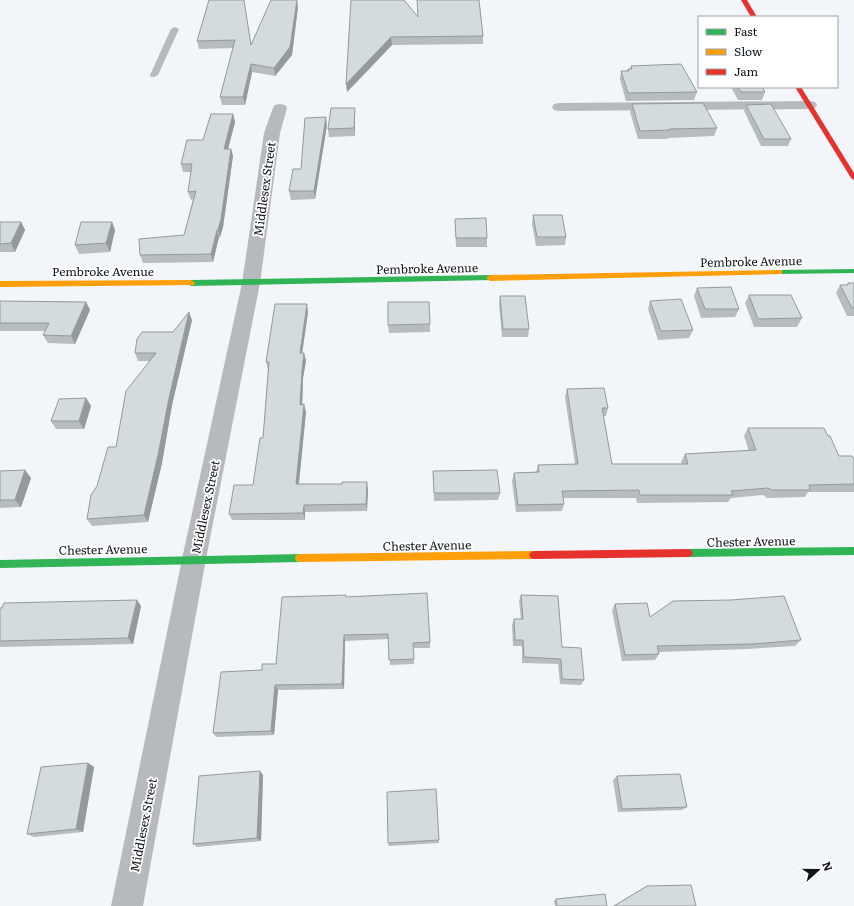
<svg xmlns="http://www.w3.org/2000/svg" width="854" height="906" font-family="Literata,serif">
<rect width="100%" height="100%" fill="#f2f6fa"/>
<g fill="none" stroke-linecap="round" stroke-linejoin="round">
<path fill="#b7babd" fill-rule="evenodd" d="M175,27L179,29L158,75L154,77H151L150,75L171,29Z"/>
<g fill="#b7babd" fill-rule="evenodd">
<path d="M810,101L815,102L817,105L815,108L810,109L559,111L554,110L552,107L554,104L559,103Z"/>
<path d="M280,104L285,105L287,108L280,133L260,283L206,559L143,906H111L182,559L242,283L264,133L273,108L275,105Z"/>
</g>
<g fill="#30b455" fill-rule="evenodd">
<path d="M854,269V273L779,274L775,272L779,270Z"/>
<path d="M490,275L493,276V280L191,286L187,283L191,280Z"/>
<path d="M854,547V555L688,557L685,556L683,553L685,550L688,549Z"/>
<path d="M300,554L304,555L305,558L304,561L300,562L0,568V560Z"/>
</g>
<g fill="#ff9f0a" fill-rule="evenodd">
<path d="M779,270H782V274L490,281L486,278L490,275Z"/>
<path d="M191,280L195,283L194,285L0,287V281Z"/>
<path d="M534,551L537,552L539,555L537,558L534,559L300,562L296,561L295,558L296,555L300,554Z"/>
</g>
<g fill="#e5322d" fill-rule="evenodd">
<path d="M741,0H747L757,17H751Z"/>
<path d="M795,87H801L854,173V180L851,178Z"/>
<path d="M688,549L691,550L693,553L691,556L688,557L534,559L531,558L529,555L531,552L534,551Z"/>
</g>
</g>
<g fill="#b6bcbf">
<path d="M209,0L251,44L298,7L292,55L275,76L252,72L245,105H222L220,97L233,48L199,49L197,41Z"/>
<path d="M351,0L417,17L483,36V44L392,45L347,92Z"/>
<path d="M631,66L697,92L694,100L626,101L620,79L621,71H627L628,69H630Z"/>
<path d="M731,87H763L765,92L762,100H738Z"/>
<path d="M632,104L717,128L714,136L668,138L667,139H638L630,112Z"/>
<path d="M746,105L791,139L788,146H761L744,111Z"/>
<path d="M233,114L235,122L228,149H231L233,156L223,227L220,237H219L213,262L143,263L140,255L184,235L193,199L191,200L188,192L191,172H183L181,164L203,140Z"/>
<path d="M355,116V136L329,137L328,129Z"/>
<path d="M327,125L315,199L291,200L289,191L301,169Z"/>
<path d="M533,215L566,237L565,245L536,246L532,224Z"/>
<path d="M455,219L487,238V247H456L455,227Z"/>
<path d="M0,222H21L25,230L15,252H0Z"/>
<path d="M112,222L115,230L110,252L79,254L75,245Z"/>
<path d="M848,283H854V316H847L836,293L840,285H847Z"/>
<path d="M697,288L739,309L735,317L701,318L694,296Z"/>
<path d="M749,295L802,318L797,327H754L745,303Z"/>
<path d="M500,296L529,329L528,337H502L499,304Z"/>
<path d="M0,301L86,302L90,310L75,344L48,343L43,335L45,331H0Z"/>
<path d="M650,301L693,330L689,338L658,340L648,309Z"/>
<path d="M308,312L302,353H304L306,361L303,378L302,404L306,412L299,484L368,489L367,511L305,512V520H232L229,514L253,485L263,438L268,370L266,362Z"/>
<path d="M192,320L172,405L162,463L148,522L92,526L87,519L150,361H138L135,353L173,332Z"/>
<path d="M430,324V332L389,333L388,325Z"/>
<path d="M567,389L608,408L606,416H603L612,464H682L681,462L685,454L749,451L744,436L748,428L839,456L854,459V492H808L805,497L767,498L763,495L731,498L728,502L637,503L636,498H563L564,504L562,511L516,512L512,481L514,473L536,472L538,465L575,464L565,397Z"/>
<path d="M86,398L91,406L84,429H56L51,421Z"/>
<path d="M0,471L31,478L21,507L0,508Z"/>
<path d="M433,471L500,493L498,500L434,501Z"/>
<path d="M521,595L562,647L584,680L581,685L560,684L558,664L522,663V646H513L512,625L514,619H521L519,601Z"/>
<path d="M347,597L430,642V648H413L414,664L390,665L389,639L345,641L344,689L278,690L274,735L216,737L213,733L262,670L276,664Z"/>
<path d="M615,604L650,617L801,640L795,646L748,649L659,652V654L655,660L622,661L612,610Z"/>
<path d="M141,606L133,644L0,647V608Z"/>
<path d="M88,763L94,767L83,832L34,837L27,834Z"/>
<path d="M260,771L263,775L261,841L197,847L193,844Z"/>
<path d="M617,776L687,807L682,810L618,812L613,780Z"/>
<path d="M439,840V843L389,846L388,843Z"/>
<path d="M647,886L696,906H613Z"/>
<path d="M556,899L607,906H555L554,901Z"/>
</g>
<g fill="#94999b">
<path d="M297,0L298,7L292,55L275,76L274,68Z"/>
<path d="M391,37L392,45L347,92L346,84Z"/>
<path d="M251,64L252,72L245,105L243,97Z"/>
<path d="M355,108V136L354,128Z"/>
<path d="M233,114L235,122L226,157L224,149Z"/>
<path d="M326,117L327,125L315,199L314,191Z"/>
<path d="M231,149L233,156L223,227L220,237L218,230Z"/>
<path d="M21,222L25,230L15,252L11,243Z"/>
<path d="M112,222L115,230L110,252L106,243Z"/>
<path d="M217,230L219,237L213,262L211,254Z"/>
<path d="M86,302L90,310L75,344L71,336Z"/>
<path d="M307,304L308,312L301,361L300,353Z"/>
<path d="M189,312L192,320L172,405L162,463L148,522L144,515L169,398Z"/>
<path d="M304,353L306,361L303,378L302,412L300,405L302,370Z"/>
<path d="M86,398L91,406L84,429L79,421Z"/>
<path d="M304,404L306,412L298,491L296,484Z"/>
<path d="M25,470L31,478L21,507L15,500Z"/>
<path d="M367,482L368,489L367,511L366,504Z"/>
<path d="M304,505L305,512V520L303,513Z"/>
<path d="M137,600L141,606L133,644L128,638Z"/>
<path d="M344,635L345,641L344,689L342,684Z"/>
<path d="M275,685L278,690L274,735L271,731Z"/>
<path d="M88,763L94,767L83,832L76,829Z"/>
<path d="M260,771L263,775L261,841L257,838Z"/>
</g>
<g fill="#d4dbde" stroke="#94999b">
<path d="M209,0H244L251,45L271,0H297L290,47L274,68L251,64L243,97H220L235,40L197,41Z"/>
<path d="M351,0H404L418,17L417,0H479L483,36L391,37L346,84Z"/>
<path d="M681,64L697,92L628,93L621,71H629L628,69H632L631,66Z"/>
<path d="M738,87H762L765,92H741Z"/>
<path d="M703,103L717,128L669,129L670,130L640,131L632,104Z"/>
<path d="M771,104L791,139H764L746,105Z"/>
<path d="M331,108H355L354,128L328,129Z"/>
<path d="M211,114H233L224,149H231L221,219L218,230H217L211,254L140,255L139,239L184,235L196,191L188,192L192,164H181L187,140H203Z"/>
<path d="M326,117L314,191H289L293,169H301L305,118Z"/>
<path d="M533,215H562L566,237H537Z"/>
<path d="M486,218L487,238H456L455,219Z"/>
<path d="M0,222H21L11,243L0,244Z"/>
<path d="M81,222H112L106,243L75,245Z"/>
<path d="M848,283H854V308H852L840,285H848Z"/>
<path d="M731,287L739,309H705L697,288Z"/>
<path d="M749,295H791L802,318L758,319Z"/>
<path d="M500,296H525L529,329H503Z"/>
<path d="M681,299L693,330L661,331L650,301Z"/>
<path d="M0,301L86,302L71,336L43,335L49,323H0Z"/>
<path d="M388,302H429L430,324L388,325Z"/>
<path d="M275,304H307L300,353H304L302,370L300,405L304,404L296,484H342V482H367L366,504L304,505L303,513L229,514L234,485H253L260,438H263L269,362H266Z"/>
<path d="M189,312L169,398L158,455L144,515L87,519L91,495L97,486L108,447H116L126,391L156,353H135L137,339L142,332H173Z"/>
<path d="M604,388L608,408H602L612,464H688L685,454L756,450L748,428H824L828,436H830L839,456H852L854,459V484L809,485L810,490H772L768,488L731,491L733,495H640L639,490L562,491L564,504L518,505L514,473L539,472L538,465L578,464L567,389Z"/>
<path d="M86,398L79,421H51L59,399Z"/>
<path d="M25,470L15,500H0V471Z"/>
<path d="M497,470L500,493H434L433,471Z"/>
<path d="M427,593L430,642L413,643L414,659L389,660L388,634L344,635L342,684L275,685L271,731L213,733L221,672L262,670V664H276L282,597L346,595V597Z"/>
<path d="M521,595L558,596L562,647L581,648L584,680L562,679L561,659L524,657L523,640H515L514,619H523Z"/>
<path d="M784,596L801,640L753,644L657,646L659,654L625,655L615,604L647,603L650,617L673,601L731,600Z"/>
<path d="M137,600L128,638L0,641V608H2L4,603Z"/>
<path d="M88,763L76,829L27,834L41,767Z"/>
<path d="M260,771L257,838L193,844L199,776Z"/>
<path d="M680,774L687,807L622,809L617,776Z"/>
<path d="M436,789L439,840L388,843L387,792Z"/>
<path d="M691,885L696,906H614L647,886Z"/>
<path d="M605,894L607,906H557L556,899Z"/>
</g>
<g text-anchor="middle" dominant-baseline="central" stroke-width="3.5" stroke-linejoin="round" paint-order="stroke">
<g font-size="12" fill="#0e151a" stroke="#fff">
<text transform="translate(264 189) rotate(-82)">Middlesex Street</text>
<text transform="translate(751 261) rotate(-1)">Pembroke Avenue</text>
<text transform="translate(427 268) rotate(-1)">Pembroke Avenue</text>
<text x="103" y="271">Pembroke Avenue</text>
<text transform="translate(205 507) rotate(-78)">Middlesex Street</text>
<text transform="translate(751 541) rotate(-1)">Chester Avenue</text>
<text transform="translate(427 545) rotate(-1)">Chester Avenue</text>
<text transform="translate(103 549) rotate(-1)">Chester Avenue</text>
<text transform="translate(143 825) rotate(-79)">Middlesex Street</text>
</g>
</g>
<rect x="698" y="16" width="140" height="72" fill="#ffffff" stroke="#9fa1a3"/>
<rect x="706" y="29" width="20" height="6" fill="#30b455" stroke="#9fa1a3"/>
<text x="734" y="36" font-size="12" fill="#0e151a">Fast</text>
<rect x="706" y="49" width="20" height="6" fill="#ff9f0a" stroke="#9fa1a3"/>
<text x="734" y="56" font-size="12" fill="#0e151a">Slow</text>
<rect x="706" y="69" width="20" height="6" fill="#e5322d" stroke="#9fa1a3"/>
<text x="734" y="76" font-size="12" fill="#0e151a">Jam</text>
<g transform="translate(818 870) rotate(69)" stroke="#ffffff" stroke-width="3" paint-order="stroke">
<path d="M0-3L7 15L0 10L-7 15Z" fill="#0e151a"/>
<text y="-6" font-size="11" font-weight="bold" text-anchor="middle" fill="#0e151a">N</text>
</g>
</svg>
